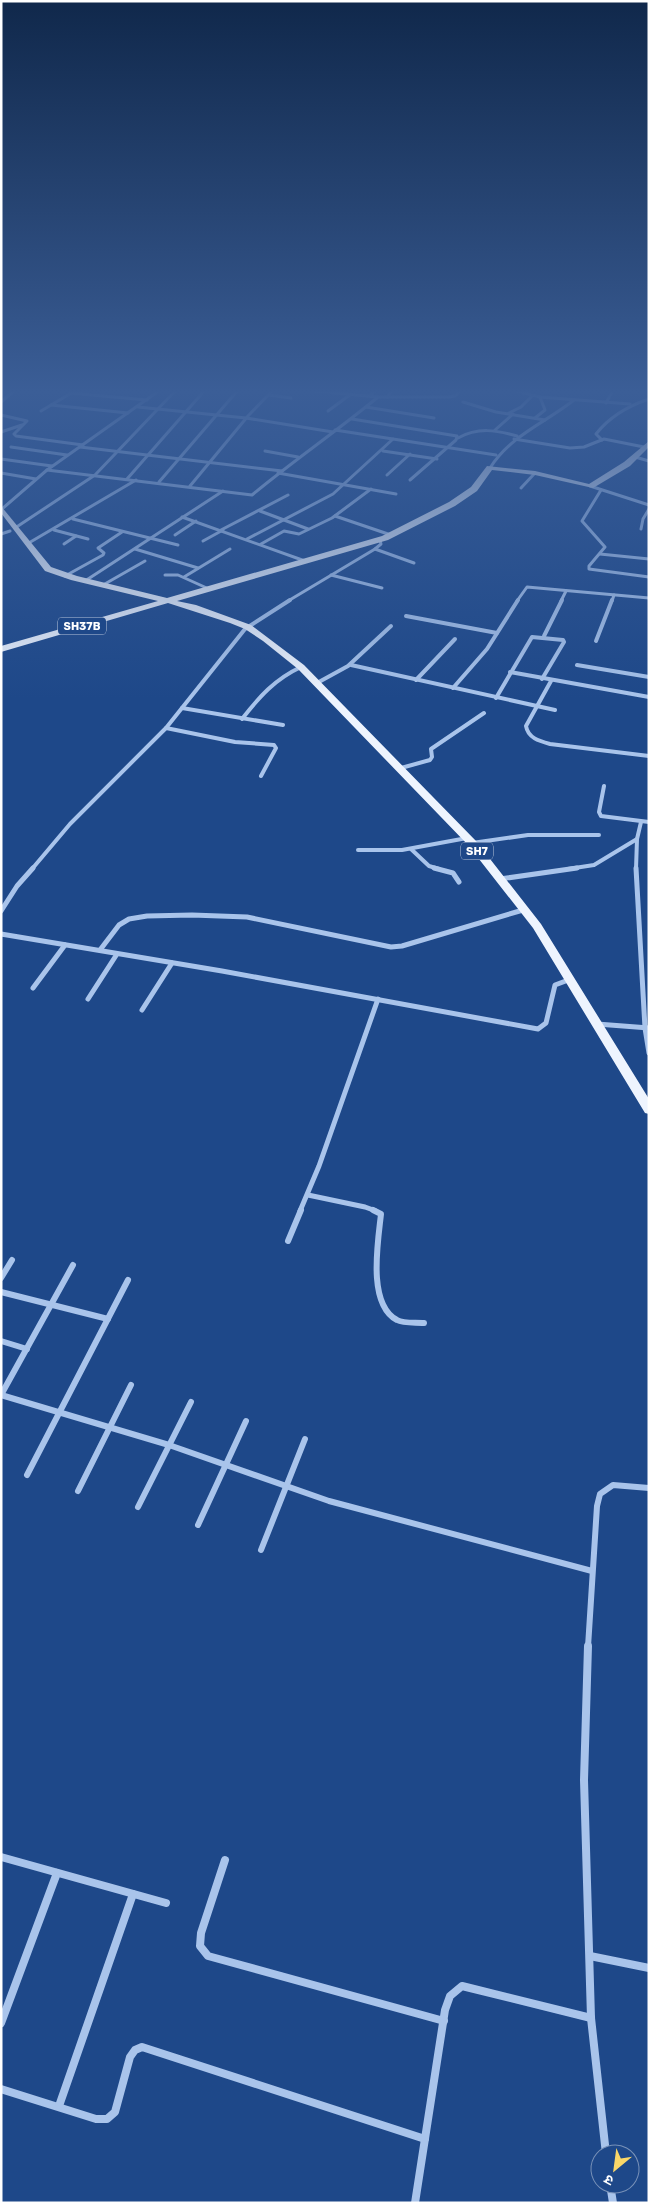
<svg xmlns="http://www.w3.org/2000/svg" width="650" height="2204" font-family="Rubik,'Noto Sans Devanagari',sans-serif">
<rect width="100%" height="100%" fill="#1e4889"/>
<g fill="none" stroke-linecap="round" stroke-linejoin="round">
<g stroke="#a9c4eb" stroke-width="3">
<path d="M306,390L378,397H449L455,396L461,390"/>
<path d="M513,390L540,397L630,404"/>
<path d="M71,393L147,400"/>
<path d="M269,395L291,398"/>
<path d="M370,396L376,390"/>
<path d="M387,397L393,390"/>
<path d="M1,402L15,390"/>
<path d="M463,402L496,412L545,420"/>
<path d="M606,403L613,390"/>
<path d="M51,405L128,413"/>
<path d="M138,407L246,418L333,432"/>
<path d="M366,407L434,418"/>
<path d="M41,411L73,392"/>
<path d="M328,411L351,394"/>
<path d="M509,413L521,407L532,396"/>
<path d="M1,415L27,421L14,434L16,436L83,445"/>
<path d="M535,418L545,410L540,397"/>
<path d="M352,419L457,436L456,440L410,480"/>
<path d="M335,430L496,455"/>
<path d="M495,430L513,414"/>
<path d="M1,432L22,425"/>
<path d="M458,438C478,427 496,430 517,436"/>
<path d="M514,439L570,448L584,447L604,439L644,447"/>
<path d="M602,440L596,434C610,416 628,406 649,399"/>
<path d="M11,447L67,455"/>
<path d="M80,447L282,471"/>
<path d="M265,451L298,457"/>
<path d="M383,451L437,459"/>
<path d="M635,457L649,461"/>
<path d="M1,459L52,466"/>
<path d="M490,468C511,435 545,423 574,400"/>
<path d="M47,470L252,495C293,461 337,431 378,397"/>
<path d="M1,473L36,479"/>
<path d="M278,473L396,494"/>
<path d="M387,475L410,454"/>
<path d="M127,479L205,390"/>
<path d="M159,482L238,390"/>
<path d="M190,486L248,416L273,390"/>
<path d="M590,486L649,505"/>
<path d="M521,488L535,473"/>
<path d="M601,490L582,521L605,547L589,566V569L649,577"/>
<path d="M2,509L47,470L160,390"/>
<path d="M260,511L308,529"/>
<path d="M335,516L391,535"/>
<path d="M182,517L305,561"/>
<path d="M73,519L178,545"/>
<path d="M15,528L95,475L176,390"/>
<path d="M641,529L643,519L649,509"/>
<path d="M54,530L88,539"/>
<path d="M221,530L288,495"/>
<path d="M1,534L10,531"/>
<path d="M175,535L196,521"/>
<path d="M247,539L333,494L393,439"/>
<path d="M203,541L223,530"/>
<path d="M27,544L136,480"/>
<path d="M64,544L76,536"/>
<path d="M261,544L284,531L299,534L332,518L371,489"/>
<path d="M135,549L198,568"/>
<path d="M375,549L414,563"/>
<path d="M600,554L649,559"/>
<path d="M165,575H178L209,589"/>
<path d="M331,575L382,588"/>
<path d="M65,576L103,555L104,553L98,548L122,532"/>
<path d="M184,577L230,549"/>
<path d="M85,581L223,491"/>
<path d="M103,585L145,561"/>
<path d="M288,601L375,549L381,544L380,540"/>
<path d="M517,601L527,587L649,598"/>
<path d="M561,601L566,591"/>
<path d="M612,601L614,595"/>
</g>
<g stroke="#a9c4eb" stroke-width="4">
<path d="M406,616L497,633"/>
<path d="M544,636L562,600"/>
<path d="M596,641L612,600"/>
<path d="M351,665L555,710"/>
<path d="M577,665L649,677"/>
<path d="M510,672L649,697"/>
<path d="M416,680L455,639"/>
<path d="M551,681L526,726C528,738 539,741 550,744L649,756"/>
<path d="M317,683L348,666L391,626"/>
<path d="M453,688L487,649L518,600"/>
<path d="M496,698L532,637L563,640L564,642L542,679"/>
<path d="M182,708L283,725"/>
<path d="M242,719C259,697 275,679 301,667"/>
<path d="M166,728L235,742L274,745L276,748L261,776"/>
<path d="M401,768L430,760L432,757L431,749L484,713"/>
<path d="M604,786L599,812L601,816L649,822"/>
<path d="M472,843L528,835H599"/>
<path d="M411,849L429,866L439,869"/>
<path d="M358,850H402L467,838"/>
<path d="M32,869L70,824L166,728L245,629L290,600"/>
<path d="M568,869L594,865L637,839"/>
<path d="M636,869L637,839L641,822"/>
</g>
<g stroke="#a9c4eb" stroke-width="5">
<path d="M434,868L453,873L459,882"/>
<path d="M636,868L645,1028L649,1053"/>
<path d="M500,879L577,868"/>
<path d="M1,911L17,886L33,868"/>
<path d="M1,934L222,971L538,1029L546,1023L555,985L571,979"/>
<path d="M100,950L119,925L129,919L147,916L192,915L247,917L391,947L402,946L523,910"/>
<path d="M33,988L65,945"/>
<path d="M88,999L117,954"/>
<path d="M142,1010L172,963"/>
<path d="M597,1024L649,1028"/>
<path d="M308,1195L365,1207L376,1211"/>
<path d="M300,1211L319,1166L378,999"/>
</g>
<g stroke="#a9c4eb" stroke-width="6">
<path d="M373,1210L381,1214C378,1242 367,1304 397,1320C404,1324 417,1322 424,1323"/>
<path d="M288,1241L301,1210"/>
<path d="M1,1278L12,1260"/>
<path d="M1,1292L108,1319"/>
<path d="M1,1341L27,1349"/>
<path d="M1,1395L169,1445L329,1501L592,1571"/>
<path d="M1,1395L73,1265"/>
<path d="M27,1475L128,1280"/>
<path d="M78,1491L131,1385"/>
<path d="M138,1507L191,1402"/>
<path d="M198,1525L246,1421"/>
<path d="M261,1550L305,1439"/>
<path d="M588,1647L597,1506L600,1494L613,1485L649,1488"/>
</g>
<g stroke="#a9c4eb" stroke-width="8">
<path d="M588,1646L584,1780L591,2018L606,2154"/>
<path d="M1,1857L166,1903"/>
<path d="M225,1860L201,1933L200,1946L208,1956L444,2021"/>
<path d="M590,1956L649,1968"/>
<path d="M1,2023L57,1873"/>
<path d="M1,2089L96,2119H107L115,2112L130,2057L135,2050L142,2047L425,2139"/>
<path d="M59,2106L133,1894"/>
<path d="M610,2184L613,2203"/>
<path d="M415,2203L445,2010L450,1996L462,1986L591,2018"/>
</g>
<path fill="#eef4fe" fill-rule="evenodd" d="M649,441V447L630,466L593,488L535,475L492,470L477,491L455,506L388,540L177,601L196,605L251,625L304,665L476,841L541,924L649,1099V1114L645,1113L533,928L468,845L298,669L263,641L245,629L230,623L168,603L1,652V646L158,601L71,580L45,571L1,513V506L51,567L77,576L167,598L382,536L449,502L471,487L487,466L535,471L589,484L624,462Z"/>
</g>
<linearGradient id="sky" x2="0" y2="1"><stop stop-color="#10284b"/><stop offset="0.56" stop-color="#3b5e97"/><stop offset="1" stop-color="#3b5e97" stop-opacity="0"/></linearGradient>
<rect width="650" height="699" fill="url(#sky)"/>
<g text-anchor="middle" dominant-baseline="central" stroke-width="4" stroke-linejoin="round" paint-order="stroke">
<g fill="#1e4889" stroke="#bcc8dc" stroke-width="1">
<rect x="58" y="617.5" width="48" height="17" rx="4"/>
<rect x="461" y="842.5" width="32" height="17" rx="4"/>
</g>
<g font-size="11" font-weight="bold" fill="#fff">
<text x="82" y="626">SH37B</text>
<text x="477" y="851">SH7</text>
</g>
</g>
<rect width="650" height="2204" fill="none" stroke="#ffffff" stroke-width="5"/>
<g transform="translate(615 2169) rotate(209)"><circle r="24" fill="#1e4889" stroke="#7891b8"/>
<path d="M0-4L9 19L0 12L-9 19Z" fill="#fad768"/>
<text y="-8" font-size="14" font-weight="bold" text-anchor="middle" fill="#ffffff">उ</text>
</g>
</svg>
